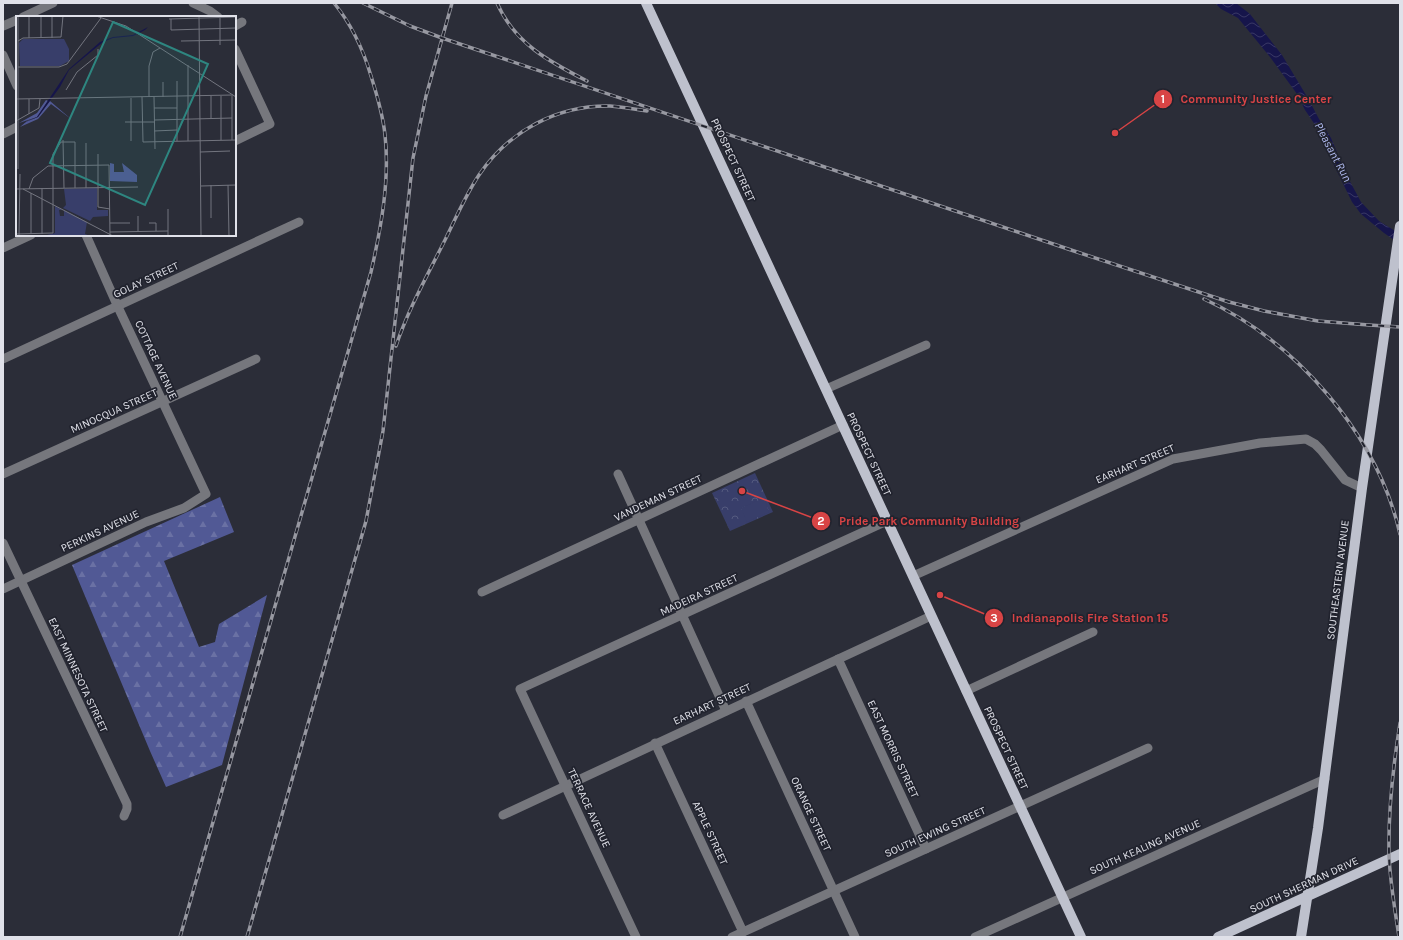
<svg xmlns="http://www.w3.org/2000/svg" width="1403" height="940" font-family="Karla,sans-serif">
<defs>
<pattern id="forest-firs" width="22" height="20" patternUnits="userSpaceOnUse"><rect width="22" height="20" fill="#515995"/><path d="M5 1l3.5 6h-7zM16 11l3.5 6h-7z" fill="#6a71a4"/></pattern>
<pattern id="park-crowns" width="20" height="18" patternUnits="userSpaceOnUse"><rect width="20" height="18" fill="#383e6a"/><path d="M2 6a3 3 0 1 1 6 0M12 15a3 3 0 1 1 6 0" fill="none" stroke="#545a7f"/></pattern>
<pattern id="water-waves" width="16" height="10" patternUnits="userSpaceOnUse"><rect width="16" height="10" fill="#16154b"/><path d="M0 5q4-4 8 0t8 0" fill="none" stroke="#383765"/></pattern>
</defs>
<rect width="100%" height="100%" fill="#2b2d38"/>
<path fill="url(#forest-firs)" d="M220,497L234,532L164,561L199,647L215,642L219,624L267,595L222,765L166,787L150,751L72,565Z"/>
<path fill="url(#park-crowns)" d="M755,473L773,512L730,531L712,493Z"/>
<path fill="#383e6a" d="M764,498L769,512L747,522L741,508Z"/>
<path fill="url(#water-waves)" d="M1215,3H1236L1250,14L1260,27L1282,55L1309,100L1319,119L1331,138L1346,174L1361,202L1379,221L1400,234V244L1384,233L1361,214L1352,202L1330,157V147L1305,110L1297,94L1270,57L1238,18L1221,9Z"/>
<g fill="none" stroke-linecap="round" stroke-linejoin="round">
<g stroke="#76777d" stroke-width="9">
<path d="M193,3L210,11L218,17"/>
<path d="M23,17L53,3"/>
<path d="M3,26L17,20"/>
<path d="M235,26L242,22"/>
<path d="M235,49L270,124L235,141"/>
<path d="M3,55L17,86"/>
<path d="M3,134L17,127"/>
<path d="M3,248L31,235"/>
<path d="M3,359L299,222"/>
<path d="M826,389L926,345"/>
<path d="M3,474L256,359"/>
<path d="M618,474L726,711"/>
<path d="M3,543L127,804V809L124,816"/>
<path d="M913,576L1173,459L1260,443L1306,439L1315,444L1321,450L1345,480L1362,488"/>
<path d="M3,589L146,522L184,508L206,494L118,307L86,235"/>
<path d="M482,592L843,425"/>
<path d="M838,659L926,849"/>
<path d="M966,691L1093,632"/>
<path d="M746,701L855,937"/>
<path d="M655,743L743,932"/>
<path d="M503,815L931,616"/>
<path d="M636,937L520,689L887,521"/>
<path d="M732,937L1148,748"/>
<path d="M975,937L1325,779"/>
</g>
<g stroke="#bec1cd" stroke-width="10">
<path d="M646,3L1081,937"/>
<path d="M1218,937L1400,854"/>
<path d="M1301,937L1318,828L1362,488L1400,226"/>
</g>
<defs>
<g id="rail">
<path d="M363,3L410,26L442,38L1074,251L1229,302L1264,311L1318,321L1369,325L1400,327"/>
<path d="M497,3C515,44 550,62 587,81"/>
<path d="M1204,299C1296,341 1377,434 1400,534"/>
<path d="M396,346C408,310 427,276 444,242C455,220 465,196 479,175C509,131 557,105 610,106C623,107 635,109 647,111"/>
<path d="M180,937L371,272C381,228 390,180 385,135C383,115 377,95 371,76C363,49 352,25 334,3"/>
<path d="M247,937L366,521L383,431L413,158L426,96L452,3"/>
<path d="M1399,937C1395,910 1390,882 1389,855C1388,810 1393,767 1400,723"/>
</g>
</defs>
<use href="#rail" stroke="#9798a1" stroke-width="3.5"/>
<use href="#rail" stroke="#21232e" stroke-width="2" stroke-dasharray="6" stroke-linecap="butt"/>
</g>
<g text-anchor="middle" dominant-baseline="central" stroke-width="3.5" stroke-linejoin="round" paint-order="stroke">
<g font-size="11" fill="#e0e1e9" stroke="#21232e">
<text transform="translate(733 160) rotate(65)">PROSPECT STREET</text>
<text transform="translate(146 280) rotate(-25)">GOLAY STREET</text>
<text transform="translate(156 360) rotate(65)">COTTAGE AVENUE</text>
<text transform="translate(114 411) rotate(-24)">MINOCQUA STREET</text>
<text transform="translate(869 454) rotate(65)">PROSPECT STREET</text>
<text transform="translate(1135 464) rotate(-23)">EARHART STREET</text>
<text transform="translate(658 498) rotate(-25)">VANDEMAN STREET</text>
<text transform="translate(100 531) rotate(-25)">PERKINS AVENUE</text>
<text transform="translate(1338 580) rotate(-83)">SOUTHEASTERN AVENUE</text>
<text transform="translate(699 595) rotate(-25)">MADEIRA STREET</text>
<text transform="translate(78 675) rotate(65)">EAST MINNESOTA STREET</text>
<text transform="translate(712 704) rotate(-25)">EARHART STREET</text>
<text transform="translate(1006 748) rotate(65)">PROSPECT STREET</text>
<text transform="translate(893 749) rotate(65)">EAST MORRIS STREET</text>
<text transform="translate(589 808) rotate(65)">TERRACE AVENUE</text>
<text transform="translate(811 814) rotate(65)">ORANGE STREET</text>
<text transform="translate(935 832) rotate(-24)">SOUTH EWING STREET</text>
<text transform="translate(710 833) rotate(65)">APPLE STREET</text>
<text transform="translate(1145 847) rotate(-24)">SOUTH KEALING AVENUE</text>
<text transform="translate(1304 885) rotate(-25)">SOUTH SHERMAN DRIVE</text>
</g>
<g font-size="12" font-style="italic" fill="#b1bbf0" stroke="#21232e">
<text transform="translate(1333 152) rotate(62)">Pleasant Run</text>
</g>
</g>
<g transform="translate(16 16)">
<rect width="220" height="220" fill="#2b2d38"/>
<path d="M7,23H48L53,33V45L44,50H4L3,27Z" fill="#383e6a"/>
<path d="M30,84L32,85L21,101L3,107L21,97ZM34,85L55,103L35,88L22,103L4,111L11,105L22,101ZM94,147L98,148V156H108L106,147L121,159V166L94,165Z" fill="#515995"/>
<path d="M39,190L46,194H43L44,200H48V194L71,206L69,218L74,220H27L39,217Z" fill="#383e6a"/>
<path d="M81,172V194H92V200L77,201L74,205L47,192L50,189L48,173Z" fill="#383e6a"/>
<path d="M132,11L129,14L117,20L97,22L87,26L53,54L44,71L22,101L0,110L21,101L53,53L84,26L97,21L117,19Z" fill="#16154b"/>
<path fill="none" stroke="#73757f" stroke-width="1" d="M13,0V22M25,0V22M36,0V22M80,0L110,10L220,81M183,0L185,220M204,1V29M153,3L220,1M155,3V14L220,12M2,25V0M165,25L220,24M172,49V125M2,51H43L51,48L85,2M161,65V125M147,66V81M50,74L61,56L82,39V33M195,80V103M205,80V124M216,80V124M126,81L127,126L220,124M133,81V50L137,36L144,32M138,81L139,133M115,82V125M0,83L217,79M13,83V98M138,92H161M138,104L216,102M0,105L23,92L24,83M109,106H138M138,115L161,114M47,124L48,172M70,127V172M184,136L214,135M82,138V191L94,193M2,153V25L7,22L45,21L47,0M195,169V202M212,169L213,220M185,170L220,169M26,172V218M0,173L122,171M7,173L97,220M13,173L17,162L32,150L93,149L94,220M15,177V218M152,193V220M94,207H114M133,207H140V215M122,215V200M94,216L152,215M0,218L37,217V138L45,126H59V172M3,220L4,158"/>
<path fill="#2e8680" fill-opacity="0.15" stroke="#2e8680" stroke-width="2" d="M97,6L192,48L129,189L34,147Z"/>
<rect width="220" height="220" fill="none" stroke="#e0e1e9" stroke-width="2"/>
</g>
<path fill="none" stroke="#d84445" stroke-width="1.5" d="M1115 133L1163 99M742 491L821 521M940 595L994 618"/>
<g fill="#d84445" stroke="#21232e" stroke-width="1.5">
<circle cx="1115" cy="133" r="4"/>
<circle cx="742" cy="491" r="4"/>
<circle cx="940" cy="595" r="4"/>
<circle cx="1163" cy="99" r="10"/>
<circle cx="821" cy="521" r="10"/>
<circle cx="994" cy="618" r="10"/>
</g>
<g font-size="12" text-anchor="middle" font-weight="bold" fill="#fff">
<text x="1163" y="103">1</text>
<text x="821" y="525">2</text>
<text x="994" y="622">3</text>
</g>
<g font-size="12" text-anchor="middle" font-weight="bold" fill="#d84445" stroke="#21232e" stroke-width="3.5" stroke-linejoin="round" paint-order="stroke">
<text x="1256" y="103">Community Justice Center</text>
<text x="929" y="525">Pride Park Community Building</text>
<text x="1090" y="622">Indianapolis Fire Station 15</text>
</g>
<rect width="1403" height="940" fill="none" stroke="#e0e1e9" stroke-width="8"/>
</svg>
